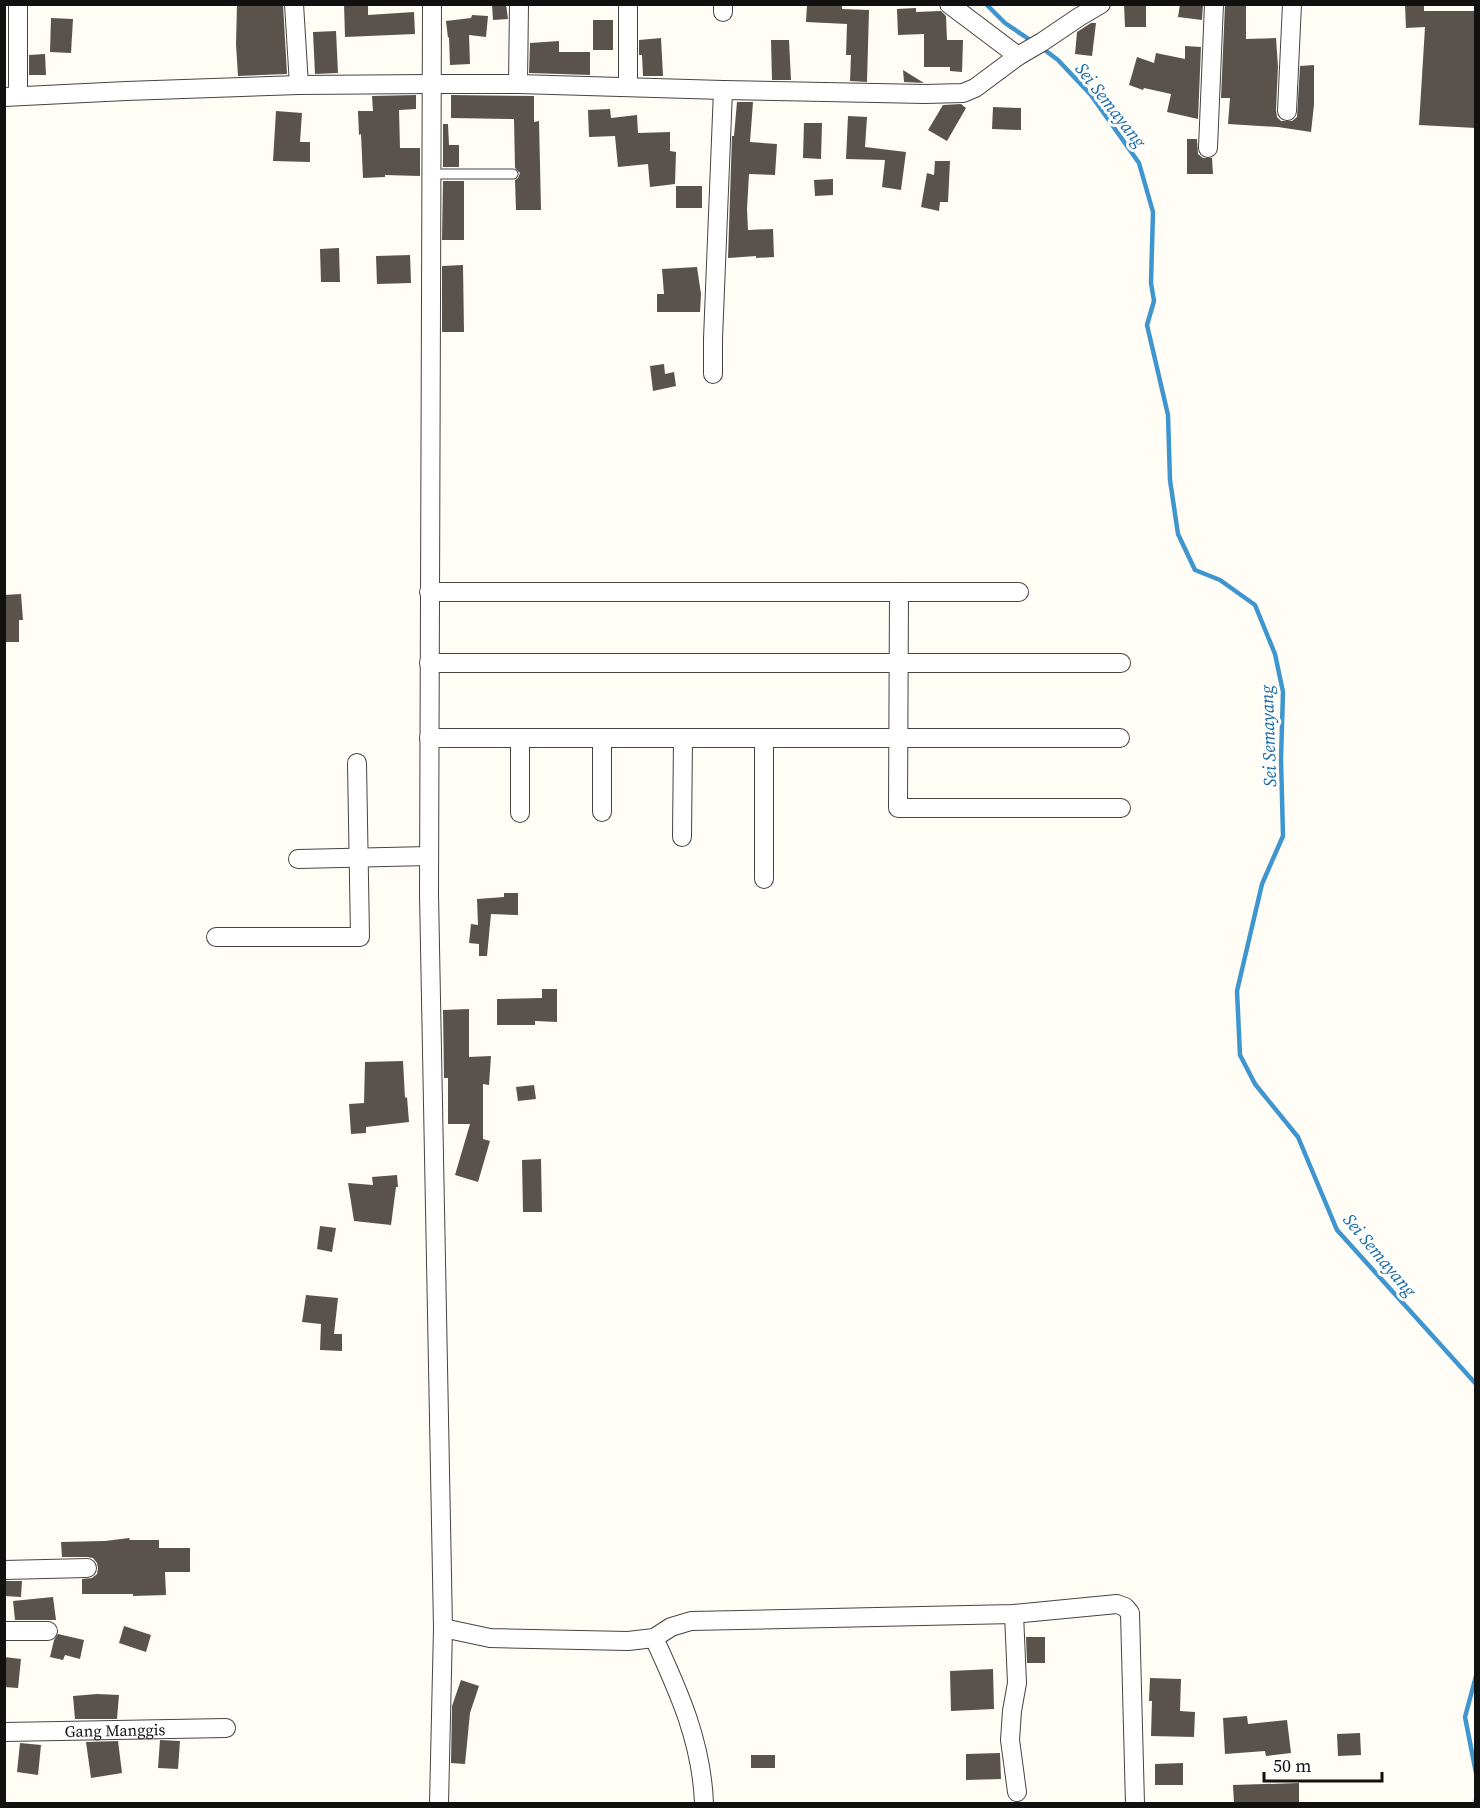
<svg xmlns="http://www.w3.org/2000/svg" width="1480" height="1808" font-family="'Source Serif 4',serif">
<rect width="100%" height="100%" fill="#fffdf5"/>
<g fill="none" stroke-linecap="round" stroke-linejoin="round">
<g stroke="#3f96cf" stroke-width="4.5">
<path d="M986,4L1005,23L1033,42"/>
<path d="M1042,48L1058,60L1091,95L1139,163L1153,212L1151,283L1154,301L1147,325L1168,415L1170,480L1178,534L1195,570L1220,580L1255,605L1275,654L1283,692L1281,759L1283,836L1262,884L1237,991L1240,1055L1255,1084L1298,1137L1337,1230L1476,1384"/>
<path d="M1476,1676L1465,1717L1476,1773"/>
<path d="M1475,1804L1476,1800"/>
</g>
</g>
<g fill="#5a524d">
<path d="M237,4H283L287,74L238,76L236,44Z"/>
<path d="M344,4H368V15L414,12L415,34L345,37Z"/>
<path d="M492,4H506L508,19L493,20Z"/>
<path d="M807,4H842V9L869,10L867,82L850,81L851,55H846L847,24L806,22Z"/>
<path d="M1124,4H1146V27H1125Z"/>
<path d="M1180,4H1203L1202,20L1178,17Z"/>
<path d="M1225,4H1246V39L1276,38L1278,67L1276,110L1277,117L1281,121H1292L1297,117L1300,66L1314,65V105L1311,132L1278,127L1228,124L1230,98H1221Z"/>
<path d="M1405,4H1424V11H1476V128L1419,125L1425,27L1406,28Z"/>
<path d="M916,8V12L941,11L946,16L947,40H963L962,72L950,71V67H924V34L898,35L897,9Z"/>
<path d="M472,15L488,16L486,37L469,35L470,64L450,65L449,37L448,38L446,21L471,18Z"/>
<path d="M51,18L73,19L71,53L50,52Z"/>
<rect x="593" y="20" width="20" height="30"/>
<path d="M1091,23H1096L1092,56L1075,54L1077,32Z"/>
<path d="M336,31L338,73L315,74L313,32Z"/>
<path d="M661,38L663,76H643L642,55H639V40Z"/>
<path d="M771,40H789L791,80H772Z"/>
<path d="M559,41V52H590V75L529,73L530,43Z"/>
<path d="M1185,46L1201,47L1198,119L1167,112L1171,94L1144,88L1143,90L1129,85L1137,57L1154,63L1156,53L1185,59Z"/>
<path d="M45,54L46,75H29V55Z"/>
<path d="M903,70L924,83L904,82Z"/>
<path d="M416,95V109L399,110L400,148H420V176L385,175V177L363,178L361,134L359,135L358,111H373L372,96Z"/>
<path d="M451,95L534,96V122L539,121L541,210H516L515,180L518,178L520,173L515,168L514,119L451,118Z"/>
<path d="M737,102H753L750,142L777,144L775,175L749,174L747,209L748,230L773,229L774,257L756,258V256L728,258L732,136H734Z"/>
<path d="M961,104L966,108L947,141L928,130L943,105Z"/>
<path d="M993,107L1021,108V130L992,129Z"/>
<path d="M610,109L611,118L637,115L638,133L670,132V151L676,152L675,184L650,187L648,164L618,167L615,136L589,137L588,110Z"/>
<path d="M276,111L302,113L300,142H310V162L273,161Z"/>
<path d="M848,116L867,117L865,147L906,152L901,190L882,187L885,160L846,159Z"/>
<path d="M804,123H822L821,159L803,158Z"/>
<path d="M443,124H448L449,145H459V167H443Z"/>
<path d="M1187,139H1197L1198,154L1203,158H1212L1213,174H1187Z"/>
<path d="M935,161H950L948,202H940L939,211L921,207L927,173L934,175Z"/>
<path d="M833,179V195L815,196L814,180Z"/>
<path d="M443,181H464V240H442Z"/>
<rect x="676" y="186" width="26" height="22"/>
<path d="M339,248L340,282H321L320,249Z"/>
<path d="M410,255L411,283L377,284L376,256Z"/>
<path d="M463,265L464,332H442V266Z"/>
<path d="M697,267L701,294L700,312H657V294H664L662,269Z"/>
<path d="M664,364L665,374L674,372L676,386L653,391L650,366Z"/>
<path d="M21,594L23,620H19V642H4V595Z"/>
<path d="M504,893H518V915L491,914L487,956H479V944L469,943L471,924L478,925L477,899L504,897Z"/>
<path d="M542,989H557V1022L535,1021V1025H497V999L542,998Z"/>
<path d="M469,1009V1057L491,1056L489,1085L483,1084V1139L490,1141L478,1182L455,1175L470,1124H448V1078H444L443,1010Z"/>
<path d="M403,1061L405,1098L407,1097L409,1122L366,1127V1133L351,1134L349,1104L364,1103L365,1062Z"/>
<path d="M534,1085L536,1099L518,1101L516,1087Z"/>
<path d="M541,1159L542,1212H523L522,1160Z"/>
<path d="M397,1175L398,1187H396L391,1225L354,1221L348,1183L373,1185L372,1177Z"/>
<path d="M320,1226L336,1228L332,1252L317,1249Z"/>
<path d="M306,1295L338,1298L334,1334H342V1351L320,1350L321,1324L302,1322Z"/>
<path d="M129,1538L130,1540H159V1548H190V1572H165L166,1595L133,1596V1594H82V1579L92,1578L97,1574L98,1568L97,1563L93,1558L87,1557H62L61,1542L105,1541Z"/>
<path d="M4,1581H22L21,1597L4,1596Z"/>
<path d="M53,1597L56,1620H15L13,1601Z"/>
<path d="M124,1626L151,1635L146,1652L119,1643Z"/>
<path d="M58,1634L84,1640L80,1659L65,1655L63,1660L50,1657L54,1640Z"/>
<path d="M1026,1637H1045V1663H1027Z"/>
<path d="M4,1657L21,1659L18,1688L4,1687Z"/>
<path d="M993,1669L994,1709L951,1711L950,1671Z"/>
<path d="M1150,1678L1181,1679L1180,1711L1195,1712L1194,1737L1151,1736L1152,1701H1149Z"/>
<path d="M461,1680L479,1686L470,1713L465,1764L451,1763L452,1706Z"/>
<path d="M97,1694L119,1695L117,1719H75L73,1696Z"/>
<path d="M1247,1716L1248,1724L1287,1720L1291,1753L1266,1756L1265,1751L1225,1754L1223,1718Z"/>
<path d="M1360,1733L1361,1755L1338,1756L1337,1734Z"/>
<path d="M160,1740L180,1741L178,1769L158,1768Z"/>
<path d="M118,1741L122,1773L91,1778L86,1742Z"/>
<path d="M20,1743L41,1745L38,1775L17,1772Z"/>
<path d="M1000,1753L1001,1779L966,1780V1754Z"/>
<rect x="751" y="1755" width="24" height="13"/>
<path d="M1183,1763V1785H1155V1764Z"/>
<path d="M1299,1783V1803H1234L1233,1785Z"/>
</g>
<g fill="none" stroke-linecap="round" stroke-linejoin="round">
<defs>
<path id="service" d="M431,174H513"/>
<g id="minor">
<path d="M18,4V96"/>
<path d="M294,4L299,85"/>
<path d="M432,4L429,894L443,1628L439,1804"/>
<path d="M628,4V87"/>
<path d="M949,4L1018,56"/>
<path d="M723,12V4"/>
<path d="M518,84L519,4"/>
<path d="M4,97L126,91L299,85L431,84H518L723,90L925,94L963,93L975,88L1018,56L1042,42L1079,17L1101,4"/>
<path d="M1287,111L1292,4"/>
<path d="M1208,148L1214,4"/>
<path d="M713,374V339L723,90"/>
<path d="M429,592H1019"/>
<path d="M899,592L898,808H1121"/>
<path d="M429,663H1121"/>
<path d="M429,738H1120"/>
<path d="M602,812V738"/>
<path d="M520,813V738"/>
<path d="M682,837L683,738"/>
<path d="M298,859L429,856"/>
<path d="M764,879V738"/>
<path d="M216,937H360L357,763"/>
<path d="M4,1570L87,1568"/>
<path d="M1014,1614L1017,1683L1012,1711L1010,1740L1017,1792"/>
<path d="M443,1628L490,1638L628,1641L654,1638L671,1627L691,1621L1014,1614L1117,1604L1125,1607L1130,1613L1135,1804"/>
<path d="M4,1631H48"/>
<path d="M654,1638C679,1692 702,1743 704,1804"/>
<path id="s1" d="M4,1732L226,1728"/>
</g>
</defs>
<use href="#service" stroke="#444" stroke-width="11"/>
<use href="#minor" stroke="#444" stroke-width="20"/>
<path stroke="#333" stroke-width="3" stroke-dasharray="6 3" stroke-linecap="butt" d="M232,5V4"/>
<use href="#service" stroke="#fff" stroke-width="9"/>
<use href="#minor" stroke="#fff" stroke-width="18"/>
</g>
<g text-anchor="middle" dominant-baseline="central" stroke-width="6" stroke-linejoin="round" paint-order="stroke">
<g font-size="16" fill="#111" stroke="#fff">
<text stroke="none"><textPath href="#s1" startOffset="111">Gang Manggis</textPath></text>
</g>
<g font-size="18" font-style="italic" fill="#1768a6" stroke="#fff">
<text transform="translate(1111 105) rotate(52)">Sei Semayang</text>
<text transform="translate(1268 736) rotate(-92)">Sei Semayang</text>
<text transform="translate(1380 1255) rotate(50)">Sei Semayang</text>
</g>
</g>
<rect width="1480" height="1808" fill="none" stroke="#111111" stroke-width="12"/>
<path d="M1264 1772v9h118v-9" fill="none" stroke="#111111" stroke-width="3"/>
<text x="1273" y="1772" font-size="18" fill="#111111" stroke="#ffffff" stroke-width="4.5" paint-order="stroke">50 m</text>
</svg>
